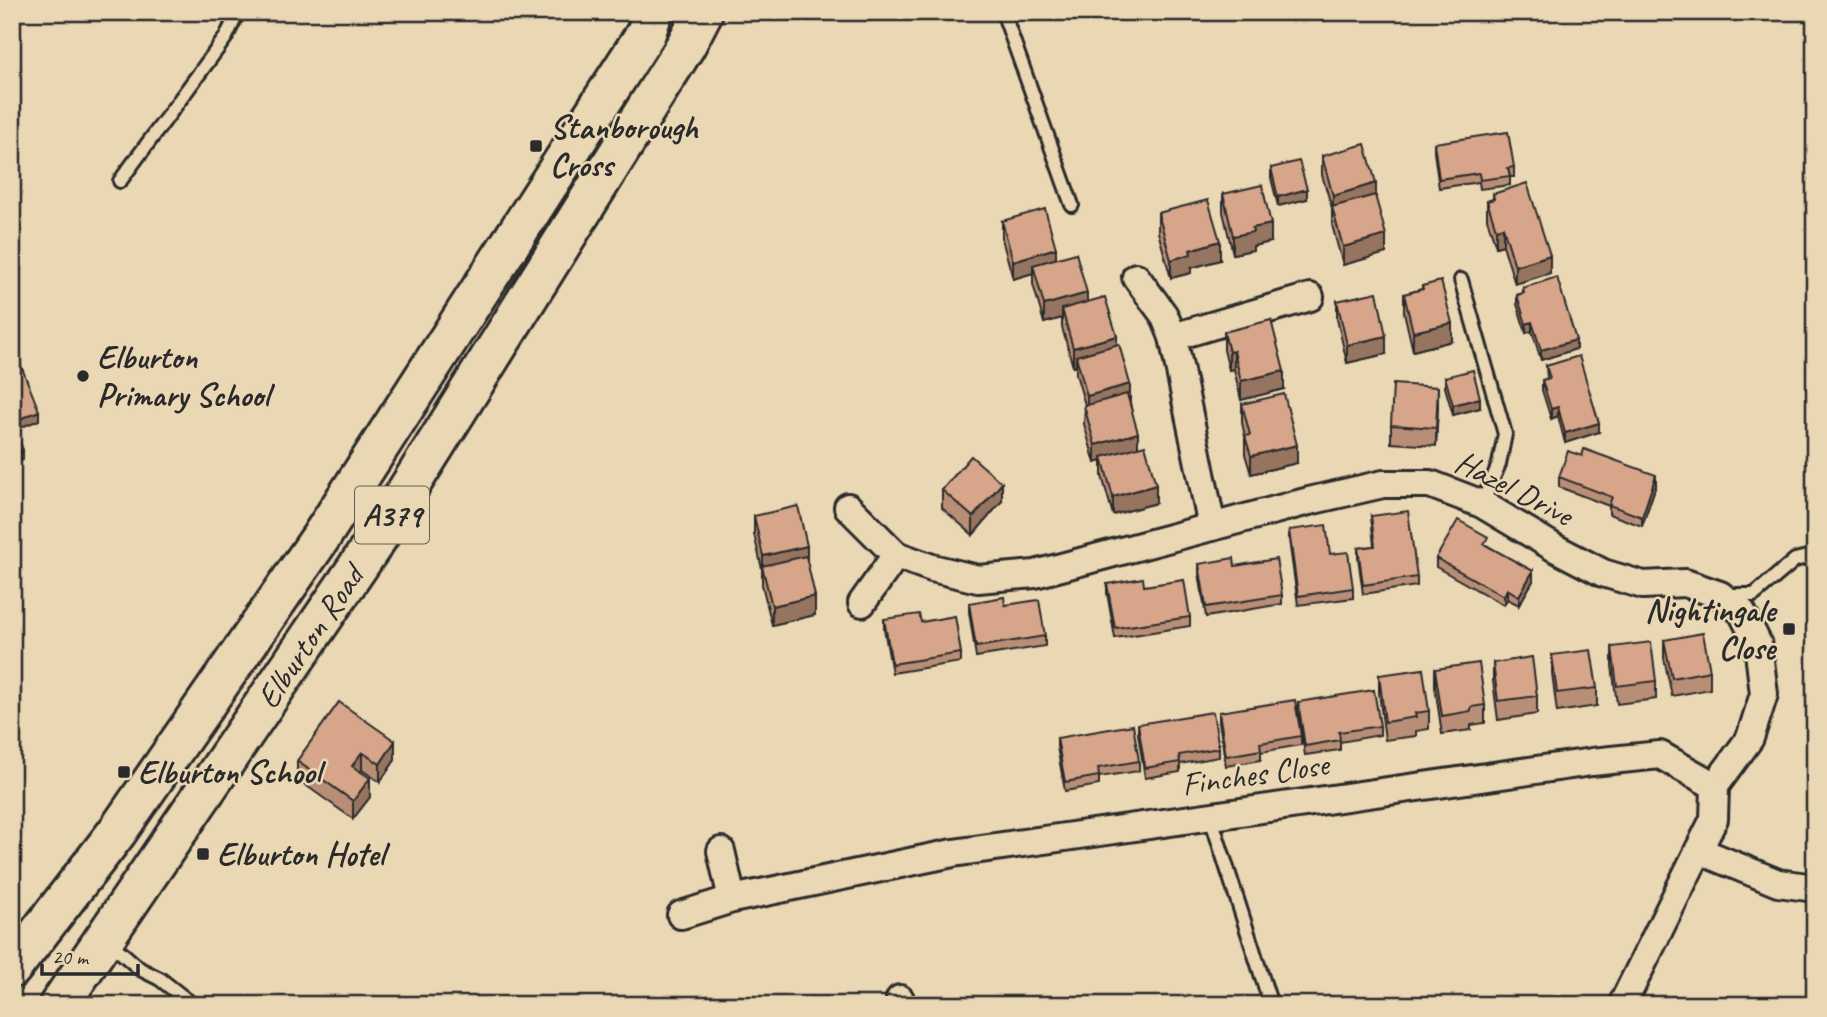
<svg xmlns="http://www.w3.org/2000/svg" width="1827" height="1017" font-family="Caveat,sans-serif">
<rect width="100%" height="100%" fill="#ead7b4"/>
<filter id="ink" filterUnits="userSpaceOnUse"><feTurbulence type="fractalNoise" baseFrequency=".0143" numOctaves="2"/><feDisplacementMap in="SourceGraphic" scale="14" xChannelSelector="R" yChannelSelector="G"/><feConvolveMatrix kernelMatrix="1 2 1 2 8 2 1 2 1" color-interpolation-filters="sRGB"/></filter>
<g filter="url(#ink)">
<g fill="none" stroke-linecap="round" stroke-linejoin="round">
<defs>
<g id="lane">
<path d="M1003,12L1072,205"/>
<path d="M120,181L226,37L238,12"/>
<path d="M1461,280L1505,434L1499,464L1482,504"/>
<path d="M1727,595H1754L1795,560L1815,555"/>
<path d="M1210,815L1271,1005"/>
<path d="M108,941L140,969L160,979L193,1005"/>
</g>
<g id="street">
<path d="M1136,277L1164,315L1173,337L1212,527"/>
<path d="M1173,337L1310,297"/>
<path d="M848,507L896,555L932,568L978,579L1035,574L1309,501L1383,484H1430L1482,504L1555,548L1603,573L1643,585L1685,583L1720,595L1742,612L1758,644L1764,694L1750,738L1715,786"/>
<path d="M862,603L896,555"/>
<path d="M721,851L732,899"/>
<path d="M1700,851L1778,883L1815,888"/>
<path d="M681,915L732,899L953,853L1592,762L1660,755L1715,786L1714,819L1622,1005"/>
<path d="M900,999L902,1005"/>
</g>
<g id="primary">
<path d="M12,968L117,832L321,537L646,33L653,12"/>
<path d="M59,1005L376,540L686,45L703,12"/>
</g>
</defs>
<use href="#lane" stroke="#2b2b2b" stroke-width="18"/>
<use href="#street" stroke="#2b2b2b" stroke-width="32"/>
<use href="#primary" stroke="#2b2b2b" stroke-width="44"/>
<use href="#lane" stroke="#ead7b4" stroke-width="12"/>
<use href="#street" stroke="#ead7b4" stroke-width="26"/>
<use href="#primary" stroke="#ead7b4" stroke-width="38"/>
</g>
<g fill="#b98e77" stroke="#2b2b2b" stroke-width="2">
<path d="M1434,143L1514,167V177H1510V185L1480,189L1479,182L1439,188L1434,152Z"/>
<path d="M1322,156L1376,201L1386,253L1343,265L1332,225V208L1322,175Z"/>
<path d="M1271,168L1307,199L1278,206L1271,178Z"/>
<path d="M1223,194L1271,242L1253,246V250L1233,254L1223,212Z"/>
<path d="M1493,194L1550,273L1515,284L1503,245L1496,247L1487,219V201L1493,199Z"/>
<path d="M1158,213L1220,260L1191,268V273L1171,278L1158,232Z"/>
<path d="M1002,221L1056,259L1117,345L1130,402L1138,447L1156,503L1113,515L1102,476V461L1095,463L1084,424L1085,405L1076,374V366L1073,367L1062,327V318L1044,323L1033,284V273L1013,279L1002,239Z"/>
<path d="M1422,286L1452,341L1413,351L1404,312V294L1422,289Z"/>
<path d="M1523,288L1576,349L1541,360L1532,331L1526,333L1517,304V295L1523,293Z"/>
<path d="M1337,301L1386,354L1347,363L1337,319Z"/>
<path d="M1224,332L1284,389L1241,400L1234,369L1229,370L1224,350Z"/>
<path d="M1546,366L1599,432L1565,443L1558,416L1551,419L1542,390V380L1547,379Z"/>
<path d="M1445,377L1480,408L1453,415L1445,387Z"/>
<path d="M1242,404L1297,463L1251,474L1245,454V436L1242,423Z"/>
<path d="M1438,405L1436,446L1391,443V425Z"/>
<path d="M1559,477L1656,485L1642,526L1609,514V506L1559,487Z"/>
<path d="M942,490L1002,501L973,535L942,508Z"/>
<path d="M754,516L807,562L815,615L772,625L762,585V569L754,534Z"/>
<path d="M1371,516L1417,577V586L1363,594L1358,557V548L1374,546Z"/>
<path d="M1289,530L1330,554L1353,588V598L1298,605L1289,540Z"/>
<path d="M1488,546L1533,581L1519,605L1507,599L1504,605L1436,567V558Z"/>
<path d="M1199,564L1235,566L1282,595V604L1206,617L1199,573Z"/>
<path d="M1107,584L1144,586L1190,617V626L1115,638L1107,593Z"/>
<path d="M969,603L1005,605L1045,636V646L976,657L969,612Z"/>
<path d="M884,619L921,622L961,653V662L892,673L884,629Z"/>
<path d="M1664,640L1710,671V689L1672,696L1664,658Z"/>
<path d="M1612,647L1656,681V699L1617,704L1612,666Z"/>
<path d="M1552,655L1597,688V706L1557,712L1552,673Z"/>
<path d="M1493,663L1537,696V714L1498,720L1493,681Z"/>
<path d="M1435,669L1485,705V723L1471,725V730L1442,734L1435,687Z"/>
<path d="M1379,675L1429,711V729L1416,731V736L1385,740L1379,693Z"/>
<path d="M339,702L395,760L380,782L362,770L360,772L370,797L353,819L297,779V761Z"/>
<path d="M1298,702L1380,726V735L1340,742V750L1305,755L1298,712Z"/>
<path d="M1219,712L1301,736V745L1261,752V760L1226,766L1219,722Z"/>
<path d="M1138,724L1219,748V757L1180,764V772L1145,778L1138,734Z"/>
<path d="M1057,738L1139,761V771L1099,777V785L1065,791L1057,747Z"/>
</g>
<g fill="#967461" stroke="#2b2b2b" stroke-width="2">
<path d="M1376,183V202L1333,214V196Z"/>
<path d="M1307,189V199L1278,206V197Z"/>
<path d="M1271,224V242L1253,246V250L1233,254V236L1252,228Z"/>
<path d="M1503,227V245L1496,247V229Z"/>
<path d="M1386,235V253L1343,265V247Z"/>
<path d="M1220,241V260L1191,268V273L1171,278V260L1190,250Z"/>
<path d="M1056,248V266L1033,265V273L1013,279V261Z"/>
<path d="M1550,255V273L1515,284V266Z"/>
<path d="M1087,293V311L1062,309V318L1044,323V305Z"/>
<path d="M1532,322V331L1526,333V324Z"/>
<path d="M1452,323V341L1413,351V332Z"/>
<path d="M1117,336V355L1076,356V366L1073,367V348Z"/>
<path d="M1386,336V354L1347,363V345Z"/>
<path d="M1576,340V349L1541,360V350Z"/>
<path d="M1234,351V369L1229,370V352Z"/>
<path d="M1284,371V389L1241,400V381Z"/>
<path d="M1130,384V402L1087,414V396Z"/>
<path d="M1438,387V405L1436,446V428Z"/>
<path d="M1480,398V408L1453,415V405Z"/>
<path d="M1558,407V416L1551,419V409Z"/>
<path d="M39,411V420L12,431V422Z"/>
<path d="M1599,423V432L1565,443V433Z"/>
<path d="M1138,433V451L1102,457V461L1095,463V445Z"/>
<path d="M1297,445V463L1251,474V456Z"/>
<path d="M23,450V460L12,464V455Z"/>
<path d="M1656,475V485L1642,526V517Z"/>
<path d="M1002,483V501L973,535V517Z"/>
<path d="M1156,485V503L1113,515V497Z"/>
<path d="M807,546V564L763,574V556Z"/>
<path d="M1533,571V581L1519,605V596Z"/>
<path d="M1507,589V599L1504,605V596Z"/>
<path d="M815,596V615L772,625V606Z"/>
<path d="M395,741V760L380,782V764Z"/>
<path d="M362,752V770L352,784V766Z"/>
<path d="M370,778V797L353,819V801Z"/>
</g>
<g fill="#d7a58a" stroke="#2b2b2b" stroke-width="2">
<path d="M1508,132L1514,167L1508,168L1510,176L1480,180L1479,173L1439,179L1434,143Z"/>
<path d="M1365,144L1376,183L1333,196L1322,156Z"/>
<path d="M1299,161L1307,189L1278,197L1271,168Z"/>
<path d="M1527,183L1550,255L1515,266L1503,227L1496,229L1487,201L1494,199L1493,194Z"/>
<path d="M1262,185L1271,224L1252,228L1253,232L1233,236L1223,194Z"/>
<path d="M1375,195L1386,235L1343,247L1332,207Z"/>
<path d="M1208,200L1220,241L1190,250L1191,254L1171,260L1158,213Z"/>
<path d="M1045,209L1056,248L1013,261L1002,221Z"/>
<path d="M1076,253L1087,293L1044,305L1033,265Z"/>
<path d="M1557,277L1576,340L1541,350L1532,322L1526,324L1517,295L1524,293L1523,288Z"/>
<path d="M1441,281L1452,323L1413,332L1404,294L1423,289L1422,286Z"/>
<path d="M1377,292L1386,336L1347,345L1337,301Z"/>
<path d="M1105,297L1117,336L1073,348L1062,309Z"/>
<path d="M1271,320L1284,371L1241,381L1234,351L1229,352L1224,332Z"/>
<path d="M12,343L39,411L12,422Z"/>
<path d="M1119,344L1130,384L1087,396L1076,356Z"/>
<path d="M1579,356L1599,423L1565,433L1558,407L1551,409L1542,380L1550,378L1546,366Z"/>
<path d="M1473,370L1480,398L1453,405L1445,377Z"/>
<path d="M1393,384L1438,387L1436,428L1391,425Z"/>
<path d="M1127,394L1138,433L1095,445L1084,406Z"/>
<path d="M1284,394L1297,445L1251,456L1245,436L1250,435L1242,404Z"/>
<path d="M12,423L23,450L12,455Z"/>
<path d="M1145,445L1156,485L1113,497L1102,457Z"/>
<path d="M1584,449L1656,475L1642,517L1609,505L1612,497L1559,477L1568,451L1582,456Z"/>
<path d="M971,456L1002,483L973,517L942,490Z"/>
<path d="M798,506L807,546L763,556L754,516Z"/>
<path d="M1408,511L1417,577L1363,585L1358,548L1375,546L1371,516Z"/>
<path d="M1458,520L1488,537L1484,544L1533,571L1519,596L1507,589L1504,596L1436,558Z"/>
<path d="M1326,525L1330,554L1348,552L1353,588L1298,596L1289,530Z"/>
<path d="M806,556L815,596L772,606L762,566Z"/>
<path d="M1234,558L1235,566L1276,559L1282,595L1206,607L1199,564Z"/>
<path d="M1143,578L1144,586L1184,580L1190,617L1115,628L1107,584Z"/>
<path d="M1004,597L1005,605L1039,600L1045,636L976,647L969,603Z"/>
<path d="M919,614L921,622L955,616L961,653L892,664L884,619Z"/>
<path d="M1703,633L1710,671L1672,678L1664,640Z"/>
<path d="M1651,642L1656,681L1617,686L1612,647Z"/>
<path d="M1591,650L1597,688L1557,693L1552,655Z"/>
<path d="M1532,657L1537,696L1498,701L1493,663Z"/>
<path d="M1479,663L1485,705L1471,707V711L1442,716L1435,669Z"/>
<path d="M1423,669L1429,711L1415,713L1416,717L1385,722L1379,675Z"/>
<path d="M1374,690L1380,726L1339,732L1340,740L1305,746L1298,702Z"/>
<path d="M1295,700L1301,736L1260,743L1261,750L1226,756L1219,712Z"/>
<path d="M339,702L395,741L380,764L362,752L352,766L370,778L353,801L297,761Z"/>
<path d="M1213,712L1219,748L1179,755L1180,762L1145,768L1138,724Z"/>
<path d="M1133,725L1139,761L1098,768L1099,776L1065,782L1057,738Z"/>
</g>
</g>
<g fill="#2b2b2b" stroke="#ead7b4" stroke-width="2.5">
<rect x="529" y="139" width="14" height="14" rx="3.5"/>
<circle cx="83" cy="376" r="7"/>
<rect x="1782" y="622" width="14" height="14" rx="3.5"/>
<rect x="117" y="765" width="14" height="14" rx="3.5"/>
<rect x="196" y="847" width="14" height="14" rx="3.5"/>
</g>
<g text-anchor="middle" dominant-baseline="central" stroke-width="5" stroke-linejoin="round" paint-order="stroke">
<rect fill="#ead7b4" stroke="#645f54" stroke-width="2" x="355" y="486.5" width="74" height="57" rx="5"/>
<g font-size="32" font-weight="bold" fill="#2b2b2b">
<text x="392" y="515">A379</text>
</g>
<g font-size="33" font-weight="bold" fill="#2b2b2b" stroke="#ead7b4" text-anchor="start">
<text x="550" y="127">Stanborough<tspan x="550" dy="38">Cross</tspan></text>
<text x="97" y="357">Elburton<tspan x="97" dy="38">Primary School</tspan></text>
<text x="1775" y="610" text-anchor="end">Nightingale<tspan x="1775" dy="38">Close</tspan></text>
<text x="138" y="772">Elburton School</text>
<text x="217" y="854">Elburton Hotel</text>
</g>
<g font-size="33" fill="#2b2b2b" stroke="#ead7b4">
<text transform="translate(1514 488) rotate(27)">Hazel Drive</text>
<text transform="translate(310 637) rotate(-56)">Elburton Road</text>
<text transform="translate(1255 774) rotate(-8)">Finches Close</text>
</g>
</g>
<rect width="1827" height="1017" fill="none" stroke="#ead7b4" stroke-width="42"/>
<rect x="21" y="21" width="1785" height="975" fill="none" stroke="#2b2b2b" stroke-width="2.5" filter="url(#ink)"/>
<path d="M42 964v10h96v-10" fill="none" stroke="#2b2b2b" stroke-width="3.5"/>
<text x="52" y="964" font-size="21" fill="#2b2b2b" stroke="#ead7b4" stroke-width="5" paint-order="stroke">20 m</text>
</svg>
